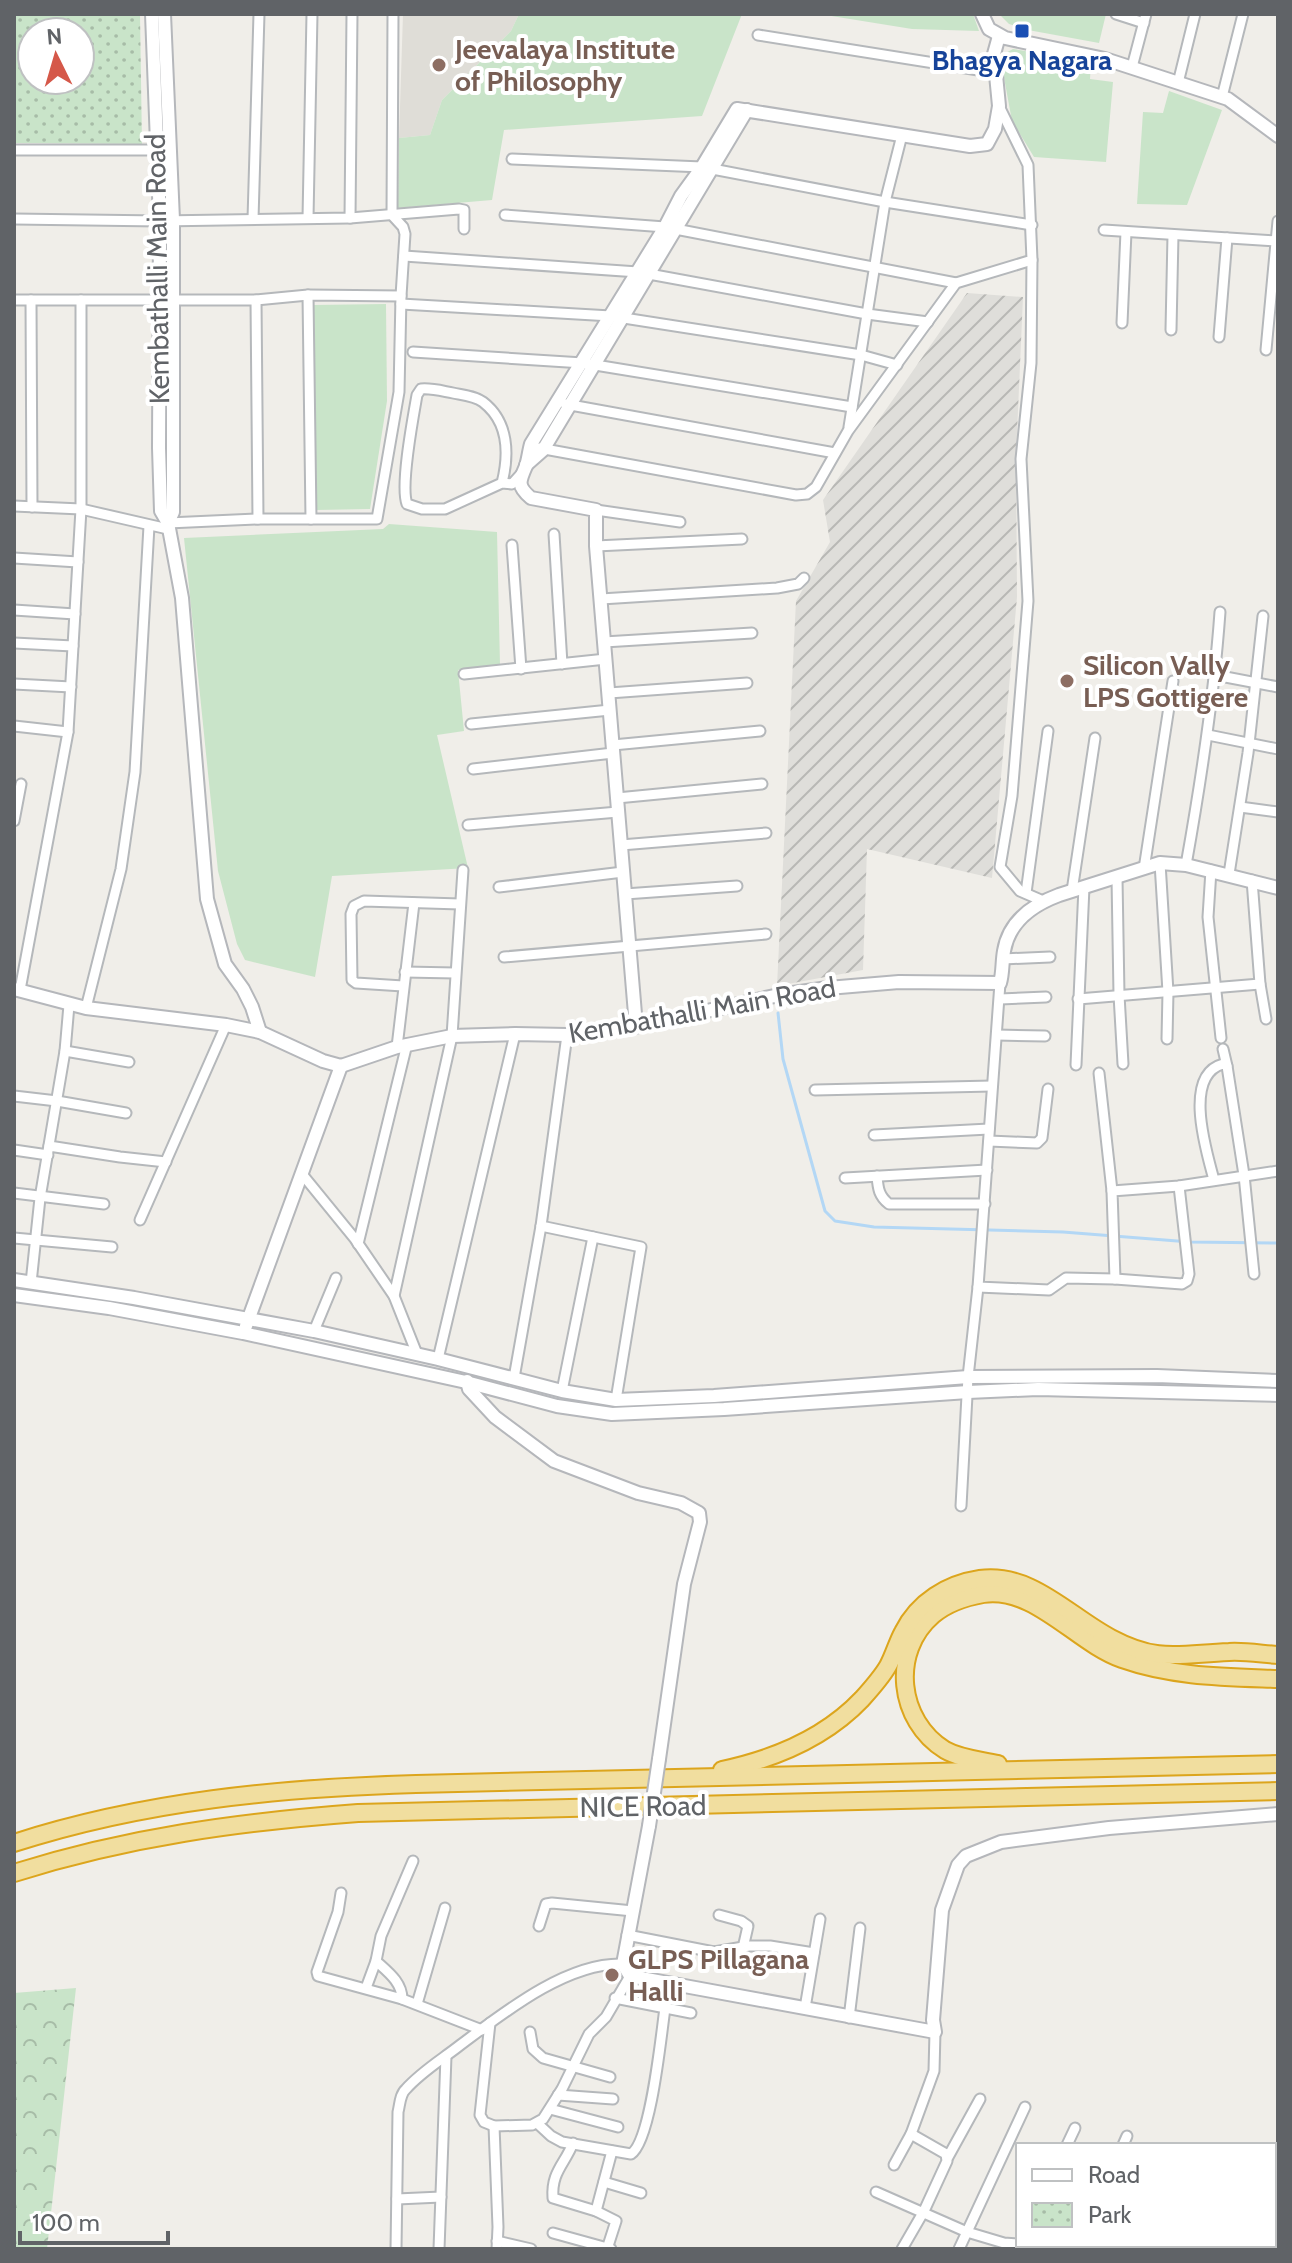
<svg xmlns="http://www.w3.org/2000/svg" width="1292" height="2263" font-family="Cabin,sans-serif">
<defs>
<pattern id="industrial-furrows" width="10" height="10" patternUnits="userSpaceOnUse" patternTransform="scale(2)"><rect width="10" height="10" fill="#dfdeda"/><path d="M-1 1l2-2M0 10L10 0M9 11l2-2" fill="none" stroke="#b8b8b5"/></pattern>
<pattern id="forest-crowns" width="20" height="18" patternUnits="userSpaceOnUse" patternTransform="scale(2)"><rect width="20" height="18" fill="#c9e4c9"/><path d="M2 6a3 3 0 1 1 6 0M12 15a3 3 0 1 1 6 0" fill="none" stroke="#a7bca7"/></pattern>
<pattern id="park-dots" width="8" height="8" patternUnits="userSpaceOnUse" patternTransform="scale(2)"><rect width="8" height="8" fill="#c9e4c9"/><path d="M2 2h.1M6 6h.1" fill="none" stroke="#a7bca7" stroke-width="1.8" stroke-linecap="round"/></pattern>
</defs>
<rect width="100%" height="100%" fill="#f0eee9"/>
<path fill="url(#industrial-furrows)" d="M967,293L1023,297L1016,456L1017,597L992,878L867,849L863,970L777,986L796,601L830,542L823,500Z"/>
<path fill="#dfddd7" d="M403,14H519L511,31L442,100L430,135L399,138Z"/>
<g fill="#c9e4c9">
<path d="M519,14H742L702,116L504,130L492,200L398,208L399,138L430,135L442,100L511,31Z"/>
<path d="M819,14H973L979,31L912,29Z"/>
<path d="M999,14H1106L1099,43L1028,30L1009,24Z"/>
<path d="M1013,49L1091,62L1090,79L1113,82L1106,162L1034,157L1012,121L1000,56Z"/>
<path d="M1169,91L1222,110L1187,205L1137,204L1143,112L1163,113Z"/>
<path d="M386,304L387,401L370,509L316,510L313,305Z"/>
<path d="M389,524L497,532L500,665L458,670L464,731L437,735L468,868L332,876L315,977L245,960L237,944L218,871L184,538L383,529Z"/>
</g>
<path fill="url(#forest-crowns)" d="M76,1988L47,2249H14V1993Z"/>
<path fill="url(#park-dots)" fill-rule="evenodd" d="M14,14H140L142,144L14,143ZM32,32H80V80H32Z"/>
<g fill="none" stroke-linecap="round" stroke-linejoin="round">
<path stroke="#b3d7f5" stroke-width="3" d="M778,1013L783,1059L825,1211L835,1221L874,1227L1063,1232L1190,1242L1278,1243"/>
<defs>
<g id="street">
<path d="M1116,14L1144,23"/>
<path d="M758,35L997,73"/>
<path d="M1132,67L1146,14"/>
<path d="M1178,83L1195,14"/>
<path d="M1222,97L1243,14"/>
<path d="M14,150H156"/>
<path d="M512,159L702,167L885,202L1032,225"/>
<path d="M505,215L665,227L956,283"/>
<path d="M308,218L312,14"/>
<path d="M350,218L352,14"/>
<path d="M14,219L160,221L350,218L459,209L464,210V229"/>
<path d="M253,219L259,14"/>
<path d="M1104,230L1277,241"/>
<path d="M404,256L638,272L867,314L928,322"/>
<path d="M1032,260L1031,363L1021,459L1028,601L1012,796L1000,867L1020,891L1043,901"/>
<path d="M308,295L311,519"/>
<path d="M14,300H256L308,295L401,296"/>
<path d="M31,300L32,507"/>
<path d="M256,300L258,519"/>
<path d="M401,304L611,316L861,355L897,365"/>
<path d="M1122,323L1126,232"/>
<path d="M1171,330L1173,235"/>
<path d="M1219,337L1227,238"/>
<path d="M1266,350L1278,221"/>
<path d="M413,352L583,363L852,407"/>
<path d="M565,404L835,453"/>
<path d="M849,427L885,202L902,135"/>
<path d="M539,448L796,495L807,494L816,487L848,431L956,283L1032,260L1028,165L999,106"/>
<path d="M502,483C509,455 509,422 483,402C475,396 463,395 453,393C442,391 432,388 421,389L417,395C413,418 400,486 407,504L422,509H445L502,483L512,484L521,474"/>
<path d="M14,506L81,509L168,529"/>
<path d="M596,510L680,522"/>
<path d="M168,523L258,519H377L399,392L401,296L405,234L403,227L392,215L393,14"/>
<path d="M554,534L562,664"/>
<path d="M512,545L521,669"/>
<path d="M596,546L742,539"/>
<path d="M14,558L78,562"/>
<path d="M601,599L777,588L798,584L804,578"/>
<path d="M14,610L75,614"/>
<path d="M604,642L752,633"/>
<path d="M14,643L73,646"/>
<path d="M464,674L606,659"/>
<path d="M1215,675L1278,687"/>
<path d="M14,684L71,687"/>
<path d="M609,693L747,683"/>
<path d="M471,724L610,710"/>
<path d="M14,726L68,732"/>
<path d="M1208,735L1278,749"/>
<path d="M613,745L760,731"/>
<path d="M473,769L613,753"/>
<path d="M617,798L762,784"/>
<path d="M1240,807L1278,812"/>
<path d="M14,821L21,784"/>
<path d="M468,825L618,812"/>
<path d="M621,845L766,833"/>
<path d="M1160,863L1168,992L1167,1039"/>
<path d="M1186,865C1201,781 1214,697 1220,612"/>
<path d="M1144,869L1173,681"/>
<path d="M1211,870L1208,917L1221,1038"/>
<path d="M1229,874L1248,753L1263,616"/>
<path d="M1117,878L1119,995L1123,1064"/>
<path d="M1252,880L1260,984L1266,1019"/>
<path d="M499,887L623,872"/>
<path d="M1072,891L1095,738"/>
<path d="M1026,893L1048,731"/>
<path d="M625,894L737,886"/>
<path d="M504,957L766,934"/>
<path d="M1003,959L1050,957"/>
<path d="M405,972L455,973"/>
<path d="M1000,983L978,1287L1049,1290L1066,1278L1115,1279L1182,1284L1187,1281L1189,1274L1179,1186"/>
<path d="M403,986L356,983L352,980L351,914L354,906L364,901L460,904"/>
<path d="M20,990L68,732L81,509V300"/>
<path d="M1000,999L1046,997"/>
<path d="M1078,999L1260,984"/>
<path d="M86,1008L121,869L135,772L149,526"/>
<path d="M997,1035L1045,1036"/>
<path d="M397,1047L414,903"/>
<path d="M1223,1049L1227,1066"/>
<path d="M65,1051L129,1062"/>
<path d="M1076,1065L1084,887"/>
<path d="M1099,1073L1112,1191"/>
<path d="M815,1090L992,1086"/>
<path d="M14,1096L57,1101L126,1113"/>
<path d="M874,1135L989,1129"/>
<path d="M989,1141L1037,1143L1042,1138L1048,1089"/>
<path d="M49,1146L120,1157L166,1162"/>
<path d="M14,1150L48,1155"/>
<path d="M302,1174L355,1239L394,1296L417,1354"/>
<path d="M877,1176C878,1189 879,1196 889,1204H985"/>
<path d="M845,1178L987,1170"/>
<path d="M1214,1180C1207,1153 1182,1075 1223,1064L1227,1066L1244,1175L1254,1274"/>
<path d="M14,1193L104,1204"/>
<path d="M140,1220L226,1025"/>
<path d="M541,1226L641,1247L616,1400"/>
<path d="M14,1238L112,1247"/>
<path d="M358,1244L407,1044"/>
<path d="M1115,1279L1112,1191L1179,1186L1278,1171"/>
<path d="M31,1283L40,1198L65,1051L69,1005"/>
<path d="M394,1296L452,1036L463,870"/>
<path d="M314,1331L336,1278"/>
<path d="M438,1359L515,1034"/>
<path d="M514,1378L541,1226L567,1035"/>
<path d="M562,1391L593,1237"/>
<path d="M961,1506L968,1377L978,1287"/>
<path d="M341,1893L338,1912L317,1972L318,1976L402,1999L482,2030"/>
<path d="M719,1915L741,1921L748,1926L743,1948"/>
<path d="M539,1926L546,1904L552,1903L633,1911"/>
<path d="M627,1935L714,1952L749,1946H770L814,1953"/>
<path d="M376,1961C388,1972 402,1982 402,1999"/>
<path d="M366,1988L376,1961L381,1936L413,1861"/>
<path d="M615,1998L691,2013"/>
<path d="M417,2004L445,1908"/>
<path d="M805,2008L820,1919"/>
<path d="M849,2018L860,1928"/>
<path d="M490,2023L480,2115L484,2122L494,2126L532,2125L543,2119L562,2089L589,2034L606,2017L630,1976"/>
<path d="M530,2032L533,2049L543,2058L610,2077"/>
<path d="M558,2095L613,2099"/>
<path d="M550,2109L618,2127"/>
<path d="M537,2123L551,2136L562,2142L631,2154C651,2141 661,2036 665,2008"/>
<path d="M494,2126L498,2227L497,2249"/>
<path d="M573,2143C565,2164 551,2172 553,2198L596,2211L616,2221L607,2249"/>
<path d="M1067,2145L1075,2128"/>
<path d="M1123,2145L1127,2136"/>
<path d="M948,2157L980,2099"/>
<path d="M894,2165L911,2134"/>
<path d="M604,2182L641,2193"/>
<path d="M876,2192L967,2232L1004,2243L1018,2244"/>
<path d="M397,2199L441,2197"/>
<path d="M596,2211L612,2151"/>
<path d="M553,2233L611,2249"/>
<path d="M497,2241L531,2249"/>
<path d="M1032,2245L1042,2249"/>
<path d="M396,2249L398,2112C400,2104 400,2094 406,2089C421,2072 441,2060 459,2046C502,2014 566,1962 623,1964"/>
<path d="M439,2249L446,2056"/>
<path d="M902,2249L924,2211L947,2161L946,2154L911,2134L934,2071L935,2032"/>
<path d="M959,2249L1025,2107"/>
<path d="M1071,2249L1073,2245"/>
<path d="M1125,2249L1127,2245"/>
<path d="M1184,2249L1186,2245"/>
</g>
<g id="secondary">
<path d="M152,14L160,221L159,448L161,511L168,523L182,598L207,899L225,964L243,989L252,1007L260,1032"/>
<path d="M164,14L173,220V512L168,523"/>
<path d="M982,14L989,29L1005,38L1105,59L1228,99L1278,136"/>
<path d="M526,465L543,450L747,110"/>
<path d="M14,989L86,1008L226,1025L260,1032L323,1061L341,1066L397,1047L452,1036L515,1034L567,1035L630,1028L779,995L828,988L899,982L1000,983C1003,973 1002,962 1004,951C1009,921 1032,905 1059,895L1160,863L1186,865L1278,888"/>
<path d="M636,1026L596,546V510L531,498C517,486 519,482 526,466C528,460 529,451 531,444L665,227L681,196L702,167L737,109L970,146L987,144L995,129L999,106L994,54L999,36"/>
<path d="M14,1280L134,1298L314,1331L438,1359L562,1391L616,1400L714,1396L968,1377L1157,1376L1278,1381"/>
<path d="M14,1295L109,1308L243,1333L466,1382L557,1406L612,1414L724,1409L968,1392L1038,1389L1278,1395"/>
<path d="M246,1326L341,1066"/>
<path d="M467,1381L469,1389L495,1417L554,1461L638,1493L681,1503L699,1513L700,1522L684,1584L659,1759"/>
<path d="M649,1826L623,1964L630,1976L935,2032L933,2020L942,1910L958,1865L966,1856L1001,1842L1109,1828L1278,1814"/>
</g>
<g id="highway">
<path d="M998,1764C981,1760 961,1759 945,1750C898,1721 890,1652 933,1615C946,1604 966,1597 983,1594C1035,1586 1076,1643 1122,1659C1173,1677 1225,1677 1278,1679"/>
<path d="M722,1770C774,1759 824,1739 862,1699C871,1689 881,1678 888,1666C894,1655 897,1643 903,1632C918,1602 947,1584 980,1579C1031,1572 1069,1616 1111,1638C1158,1663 1179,1654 1229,1652C1245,1651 1262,1654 1278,1655"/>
<path d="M14,1843C144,1801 280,1788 416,1784L1278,1764"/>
<path d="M14,1873C128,1837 239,1822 358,1813L1278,1791"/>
</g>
</defs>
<use href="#street" stroke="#b5b8bb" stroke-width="13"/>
<use href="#secondary" stroke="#b5b7bb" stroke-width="16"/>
<use href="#highway" stroke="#dca51d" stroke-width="20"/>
<use href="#street" stroke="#fff" stroke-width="9"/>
<use href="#secondary" stroke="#fff" stroke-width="12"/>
<use href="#highway" stroke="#f1de9f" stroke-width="16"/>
<defs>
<path id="secondary-bridge" d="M649,1826L659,1759"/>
</defs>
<use href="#secondary-bridge" stroke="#b5b7bb" stroke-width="16" stroke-linecap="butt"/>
<use href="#secondary-bridge" stroke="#fff" stroke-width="12"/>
</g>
<rect fill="#1a4fb4" stroke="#fff" stroke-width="3" x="1014" y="23" width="16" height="16" rx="4"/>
<g fill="#8d6e63" stroke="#fff" stroke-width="3">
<circle cx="439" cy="65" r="8"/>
<circle cx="1067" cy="681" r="8"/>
<circle cx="612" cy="1975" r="8"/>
</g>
<g text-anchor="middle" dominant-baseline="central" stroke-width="8" stroke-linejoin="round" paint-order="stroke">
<g font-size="28" font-weight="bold" fill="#785e54" stroke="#fff" text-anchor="start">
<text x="455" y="49">Jeevalaya Institute<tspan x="455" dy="32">of Philosophy</tspan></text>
<text x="1083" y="665">Silicon Vally<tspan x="1083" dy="32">LPS Gottigere</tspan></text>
<text x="628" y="1959">GLPS Pillagana<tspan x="628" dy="32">Halli</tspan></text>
</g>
<g font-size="28" font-weight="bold" fill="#164399" stroke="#fff">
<text x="1022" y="60">Bhagya Nagara</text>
</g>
<g font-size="28" fill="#606367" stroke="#fff">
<text transform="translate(157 269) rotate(-91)">Kembathalli Main Road</text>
<text transform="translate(702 1010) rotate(-10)">Kembathalli Main Road</text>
<text transform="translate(643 1806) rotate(-1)">NICE Road</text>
</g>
</g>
<rect width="1292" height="2263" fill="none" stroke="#606367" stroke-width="32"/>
<rect x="1016" y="2143" width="260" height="104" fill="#ffffff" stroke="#bfc1c2" stroke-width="2"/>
<rect x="1032" y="2169" width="40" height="12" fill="#ffffff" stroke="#bfc1c2" stroke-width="2"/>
<text x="1088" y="2183" font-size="24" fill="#606367">Road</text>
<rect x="1032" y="2203" width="40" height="24" fill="url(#park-dots)" stroke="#bfc1c2" stroke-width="2"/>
<text x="1088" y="2223" font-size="24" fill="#606367">Park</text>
<g transform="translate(56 56) rotate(355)"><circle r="38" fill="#ffffff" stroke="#bfc1c2" stroke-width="2"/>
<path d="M0-6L14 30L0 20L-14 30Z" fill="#d55849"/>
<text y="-12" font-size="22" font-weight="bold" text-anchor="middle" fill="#606367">N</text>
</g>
<path d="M20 2231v12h148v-12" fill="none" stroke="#606367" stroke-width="4"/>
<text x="32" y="2231" font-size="24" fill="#606367" stroke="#ffffff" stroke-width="6" paint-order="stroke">100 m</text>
</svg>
